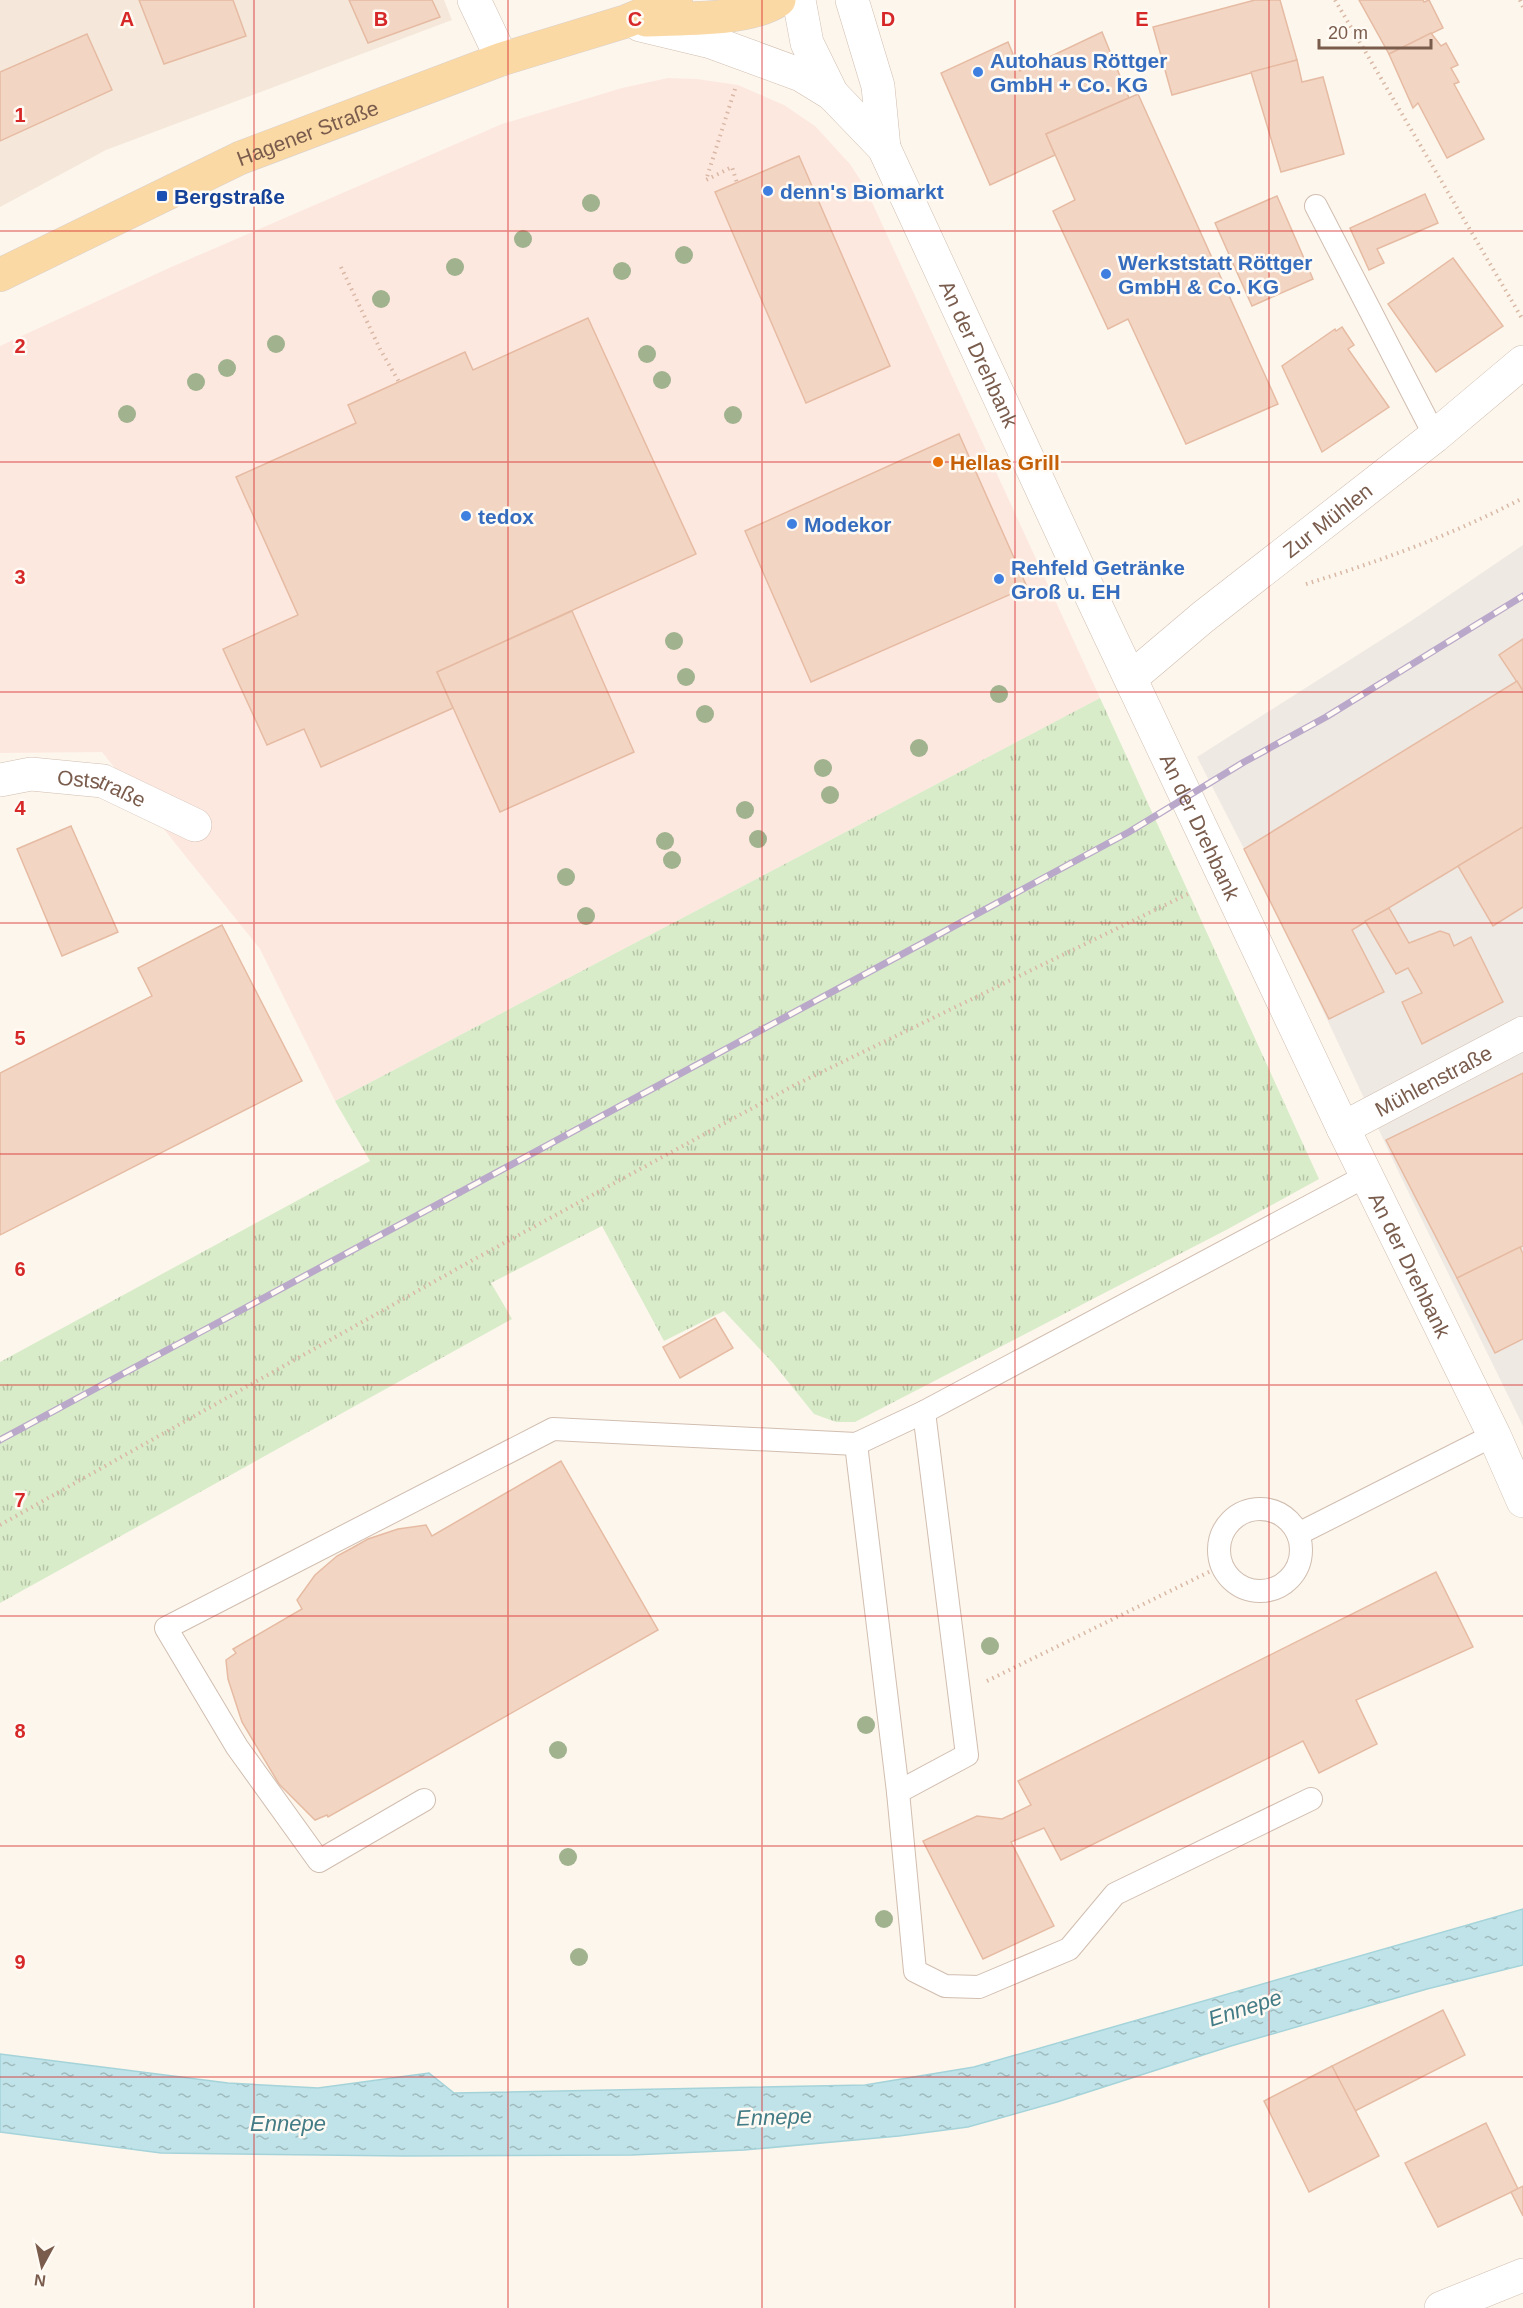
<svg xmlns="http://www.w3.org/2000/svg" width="1523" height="2308" font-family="Arial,sans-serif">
<defs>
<pattern id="grass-tufts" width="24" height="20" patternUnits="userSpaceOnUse" patternTransform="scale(1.5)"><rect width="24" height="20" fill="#d8ecc9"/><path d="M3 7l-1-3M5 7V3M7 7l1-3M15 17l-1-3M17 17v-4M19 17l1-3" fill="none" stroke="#b4c2a5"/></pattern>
<pattern id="water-ripples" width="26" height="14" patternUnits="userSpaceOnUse" patternTransform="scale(1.5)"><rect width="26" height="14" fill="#bfe3e8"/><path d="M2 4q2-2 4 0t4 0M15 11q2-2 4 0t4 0" fill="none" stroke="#a0bbbe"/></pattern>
</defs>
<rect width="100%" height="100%" fill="#fdf6ec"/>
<path fill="#f5e8da" d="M0,0H444L452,20L106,150L0,207Z"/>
<path fill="#fde8e0" d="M668,78L697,79L738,85L784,105L815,126L850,164L865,187L1100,698L335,1101L260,949L102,752L0,753V346L169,268L502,124L622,88Z"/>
<path fill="#efe9e4" d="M1523,545V1426L1399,1173L1281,921L1197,757L1411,621Z"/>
<path fill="url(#grass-tufts)" d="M1100,698L1319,1179L1228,1229L855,1422H836L814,1414L773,1363L724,1311L664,1341L602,1226L491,1283L512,1319L0,1603V1362L370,1161L335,1101Z"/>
<path fill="url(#water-ripples)" stroke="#a5d3da" stroke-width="1.5" d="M1523,1909V1965L1427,1989L1231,2046L1057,2102L968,2127L899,2136L744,2150L632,2155L404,2156L161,2153L0,2132V2054L228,2083L318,2088L429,2073L454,2093L865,2085L974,2067Z"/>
<g fill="#f3d5c3" stroke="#e6bba3" stroke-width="1.5">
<path d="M139,0H233L246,36L164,64Z"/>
<path d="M349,0H432L440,17L368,43Z"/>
<path d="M1255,0H1280L1297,60L1172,95L1153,27Z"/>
<path d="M1359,0H1423L1424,2L1429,0L1443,28L1389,54Z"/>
<path d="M1102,32L1129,98L1046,134L1055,155L990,185L941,73L1008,42L1020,71Z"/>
<path d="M1431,33L1441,46L1446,43L1458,65L1451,68L1459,82L1454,84L1484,139L1447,158L1418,103L1413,108L1389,54Z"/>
<path d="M87,34L112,90L0,141V72Z"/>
<path d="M1297,60L1302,82L1323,77L1344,154L1281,172L1251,72Z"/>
<path d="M1138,94L1278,404L1186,444L1128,319L1108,329L1053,211L1075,200L1046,134Z"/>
<path d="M799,156L890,366L806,403L715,192Z"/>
<path d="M1425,194L1438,223L1377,249L1384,263L1369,270L1350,228Z"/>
<path d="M1277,196L1313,279L1252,306L1215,223Z"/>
<path d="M1453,258L1503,326L1436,372L1388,304Z"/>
<path d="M588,318L696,554L437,672L453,708L321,767L304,729L267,745L223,649L298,615L236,477L356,423L348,405L465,352L473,370Z"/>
<path d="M1342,327L1354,345L1348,349L1389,407L1322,452L1282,366L1335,329L1336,331Z"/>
<path d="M959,434L1027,587L811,682L745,531Z"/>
<path d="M572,611L634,752L500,812L437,672Z"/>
<path d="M1523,639V691L1499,655Z"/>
<path d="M1517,681L1523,691V827L1352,930L1384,992L1329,1019L1244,849Z"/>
<path d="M71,826L118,932L62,956L17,849Z"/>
<path d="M1523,827V907L1493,926L1458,866Z"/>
<path d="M1389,908L1409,943L1440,931L1449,934L1454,946L1471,937L1503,1002L1422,1044L1402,1002L1422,993L1408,968L1396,974L1365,921Z"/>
<path d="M222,925L302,1081L0,1235V1073L152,996L138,968Z"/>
<path d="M1523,1073V1246L1457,1278L1386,1140Z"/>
<path d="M1520,1247L1523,1254V1339L1495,1353L1457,1278Z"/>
<path d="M715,1318L733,1348L680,1378L663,1347Z"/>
<path d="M561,1461L658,1630L328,1817L327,1815L315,1820L279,1784L242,1722L228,1679L226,1660L236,1653L233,1649L302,1609L297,1600L315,1575L337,1556L352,1548L368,1539L398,1529L426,1525L432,1536Z"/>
<path d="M1436,1572L1473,1647L1356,1700L1377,1744L1319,1773L1303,1741L1061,1860L1044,1828L1011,1842L1054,1926L983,1959L923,1841L977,1816L1002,1819L1031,1805L1018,1781Z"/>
<path d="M1443,2010L1465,2055L1355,2111L1332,2066Z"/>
<path d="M1332,2066L1379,2156L1309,2192L1264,2101Z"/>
<path d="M1486,2123L1518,2189L1438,2227L1405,2163Z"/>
<path d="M1523,2186V2216L1511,2192Z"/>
</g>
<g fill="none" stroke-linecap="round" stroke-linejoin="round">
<defs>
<g id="service">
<path d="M1316,206L1435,436"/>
<path d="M856,1444L898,1792L967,1755L924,1412L1366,1176"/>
<circle cx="1260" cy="1550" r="41"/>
<path d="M1298,1534L1494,1435"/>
<path d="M898,1792L915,1971L945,1986L979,1987L1069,1949L1115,1894L1311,1799"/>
<path d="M424,1800L319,1861L237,1747L166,1628L553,1429L856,1444L924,1412"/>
</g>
<g id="minor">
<path d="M474,0L502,59"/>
<path d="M799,0L807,43L832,94"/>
<path d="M852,0L878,86L884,148"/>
<path id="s1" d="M640,25L711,42L801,75L832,94L884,148L1095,604L1343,1128L1494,1435L1523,1501"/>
<path id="s2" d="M1131,678L1203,617L1435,436L1523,362"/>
<path id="s3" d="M0,780L31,774L103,781L195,825"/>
<path id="s4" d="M1343,1128L1523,1033"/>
<path d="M1441,2308L1523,2275"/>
</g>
<g id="primary">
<path d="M646,20C683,18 749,21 779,0"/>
<path id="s5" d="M0,275L240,158L502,59L627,21L676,0"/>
</g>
</defs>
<use href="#service" stroke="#d1beb0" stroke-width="24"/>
<use href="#minor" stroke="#d1beb0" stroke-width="34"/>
<use href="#primary" stroke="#dad1cd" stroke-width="34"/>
<g stroke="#d9b8a5" stroke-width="4" stroke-dasharray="1.5 4.5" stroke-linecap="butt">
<path d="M1335,0L1523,320"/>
<path d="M1520,0L1523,7"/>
<path d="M735,89L706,180L732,167L737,183"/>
<path d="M341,267L380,349L399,382"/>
<path d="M1306,584C1381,561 1454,534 1523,498"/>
<path d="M0,1525L471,1261L793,1086L1192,892"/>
<path d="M987,1681L1221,1566"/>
</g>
<use href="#service" stroke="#fff" stroke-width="22"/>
<use href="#minor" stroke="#fff" stroke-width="33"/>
<use href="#primary" stroke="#fbd9a5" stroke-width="33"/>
<defs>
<path id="rail" d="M0,1440L1129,832L1244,762L1326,717L1523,596"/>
</defs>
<use href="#rail" stroke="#b9a8c9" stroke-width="7"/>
<use href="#rail" stroke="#fffaf3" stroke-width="4.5" stroke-dasharray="14" stroke-linecap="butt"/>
</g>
<g fill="#a0b28e">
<circle cx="591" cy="203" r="9"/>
<circle cx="523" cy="239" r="9"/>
<circle cx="684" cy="255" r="9"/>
<circle cx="455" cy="267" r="9"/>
<circle cx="622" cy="271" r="9"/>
<circle cx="381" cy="299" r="9"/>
<circle cx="276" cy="344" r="9"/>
<circle cx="647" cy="354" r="9"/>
<circle cx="227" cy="368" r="9"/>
<circle cx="662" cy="380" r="9"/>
<circle cx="196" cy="382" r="9"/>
<circle cx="127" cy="414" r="9"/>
<circle cx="733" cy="415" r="9"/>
<circle cx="674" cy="641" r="9"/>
<circle cx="686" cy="677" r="9"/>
<circle cx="999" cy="694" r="9"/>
<circle cx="705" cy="714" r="9"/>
<circle cx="919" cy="748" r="9"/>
<circle cx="823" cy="768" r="9"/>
<circle cx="830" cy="795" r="9"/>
<circle cx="745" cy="810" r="9"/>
<circle cx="758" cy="839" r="9"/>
<circle cx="665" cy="841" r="9"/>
<circle cx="672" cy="860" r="9"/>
<circle cx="566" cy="877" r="9"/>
<circle cx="586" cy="916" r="9"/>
<circle cx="990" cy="1646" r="9"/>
<circle cx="866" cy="1725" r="9"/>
<circle cx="558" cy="1750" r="9"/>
<circle cx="568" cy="1857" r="9"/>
<circle cx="884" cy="1919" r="9"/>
<circle cx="579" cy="1957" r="9"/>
</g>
<path fill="none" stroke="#d62828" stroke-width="1.5" stroke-opacity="0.55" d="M254,0V2308M508,0V2308M762,0V2308M1015,0V2308M1269,0V2308M0,231H1523M0,462H1523M0,692H1523M0,923H1523M0,1154H1523M0,1385H1523M0,1616H1523M0,1846H1523M0,2077H1523"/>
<g fill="#3f7fe0" stroke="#fffaf3" stroke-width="2">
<circle cx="978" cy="72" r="6"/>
<circle cx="768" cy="191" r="6"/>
<circle cx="1106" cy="274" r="6"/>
<circle cx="466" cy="516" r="6"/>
<circle cx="792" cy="524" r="6"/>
<circle cx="999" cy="579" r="6"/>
</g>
<rect fill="#1a4fb4" stroke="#fffaf3" stroke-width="2" x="156" y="190" width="12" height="12" rx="3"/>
<circle fill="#e8710a" stroke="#fffaf3" stroke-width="2" cx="938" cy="462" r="6"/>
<g text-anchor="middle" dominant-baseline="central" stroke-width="5" stroke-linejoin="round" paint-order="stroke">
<g font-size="21" font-weight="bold" fill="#366cbe" stroke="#fffaf3" text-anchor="start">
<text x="990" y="60">Autohaus Röttger<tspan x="990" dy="24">GmbH + Co. KG</tspan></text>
<text x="780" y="191">denn's Biomarkt</text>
<text x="1118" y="262">Werkststatt Röttger<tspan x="1118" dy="24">GmbH &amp; Co. KG</tspan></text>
<text x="478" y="516">tedox</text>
<text x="804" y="524">Modekor</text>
<text x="1011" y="567">Rehfeld Getränke<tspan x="1011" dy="24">Groß u. EH</tspan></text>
</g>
<g font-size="21" fill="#7a5c4d" stroke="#fffaf3">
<text stroke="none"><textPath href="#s5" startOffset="339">Hagener Straße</textPath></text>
<text stroke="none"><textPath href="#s1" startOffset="507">An der Drehbank</textPath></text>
<text stroke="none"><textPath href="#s2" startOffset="252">Zur Mühlen</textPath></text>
<text stroke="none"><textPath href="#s3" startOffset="104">Oststraße</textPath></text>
<text stroke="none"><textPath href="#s1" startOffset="1029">An der Drehbank</textPath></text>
<text stroke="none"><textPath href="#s4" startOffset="102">Mühlenstraße</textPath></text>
<text stroke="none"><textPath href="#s1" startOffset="1515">An der Drehbank</textPath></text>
</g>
<g font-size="21" font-weight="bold" fill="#164399" stroke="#fffaf3" text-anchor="start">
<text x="174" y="196">Bergstraße</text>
</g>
<g font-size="21" font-weight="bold" fill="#c56008" stroke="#fffaf3" text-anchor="start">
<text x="950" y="462">Hellas Grill</text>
</g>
<g font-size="22" font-style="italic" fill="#437c86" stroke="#fffaf3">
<text transform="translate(1245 2008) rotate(-18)">Ennepe</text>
<text transform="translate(774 2117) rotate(-2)">Ennepe</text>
<text x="288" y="2123">Ennepe</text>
</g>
</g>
<g font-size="20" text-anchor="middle" font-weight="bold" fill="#d62828" stroke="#fffaf3" stroke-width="5" stroke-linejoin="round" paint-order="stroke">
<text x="127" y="26">A</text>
<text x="381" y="26">B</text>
<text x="635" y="26">C</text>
<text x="888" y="26">D</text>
<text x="1142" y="26">E</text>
<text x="20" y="122">1</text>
<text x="20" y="353">2</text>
<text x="20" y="584">3</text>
<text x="20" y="815">4</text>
<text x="20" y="1045">5</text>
<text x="20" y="1276">6</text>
<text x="20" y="1507">7</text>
<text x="20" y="1738">8</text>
<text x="20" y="1969">9</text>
</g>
<g transform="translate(42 2266) rotate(188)" stroke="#fffaf3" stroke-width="4.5" paint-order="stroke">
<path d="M0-4.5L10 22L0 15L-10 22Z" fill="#7a5c4d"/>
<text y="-9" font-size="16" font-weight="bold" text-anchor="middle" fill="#7a5c4d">N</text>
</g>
<path d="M1319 39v9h112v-9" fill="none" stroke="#7a5c4d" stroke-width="3"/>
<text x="1328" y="39" font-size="18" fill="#7a5c4d" stroke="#fffaf3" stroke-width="4.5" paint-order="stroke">20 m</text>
</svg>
